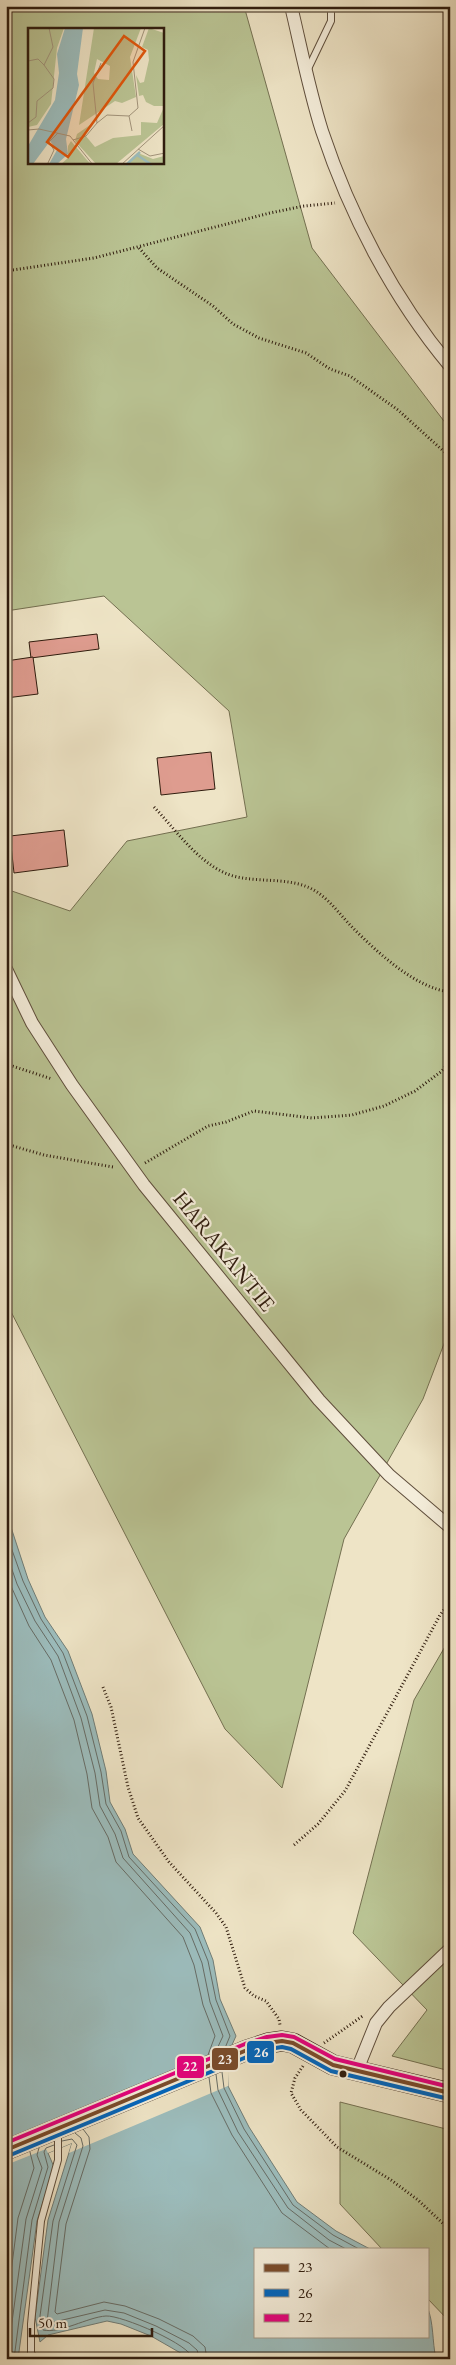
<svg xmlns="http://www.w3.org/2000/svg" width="456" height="2365" font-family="'EB Garamond',serif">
<rect width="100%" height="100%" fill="#eee4c6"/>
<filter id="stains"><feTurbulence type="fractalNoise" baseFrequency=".004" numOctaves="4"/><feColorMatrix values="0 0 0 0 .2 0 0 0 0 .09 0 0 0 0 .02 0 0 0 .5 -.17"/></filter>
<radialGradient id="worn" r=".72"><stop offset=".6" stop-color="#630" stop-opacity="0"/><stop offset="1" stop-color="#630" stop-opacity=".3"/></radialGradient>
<g fill="#bac494" stroke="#747051" fill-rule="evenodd">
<path d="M6,6H244L312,248L450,429V1328L423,1399L344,1539L282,1788L225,1729L6,1302V889L70,911L127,841L247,817L229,711L104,596L6,611ZM29,29H162V162H29Z"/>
<path d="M450,1638V2071L392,2056L427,2010L353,1933L414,1700Z"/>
<path d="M340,2102L450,2130V2322L427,2298V2249H382L340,2204Z"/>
</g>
<path fill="#9cbdbd" stroke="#707d77" d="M6,1512L28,1579L45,1617L68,1651L92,1714L106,1771L110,1802L125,1829L133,1854L200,1927L213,1960L220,1999L236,2036L227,2056L228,2086L249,2127L297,2202L336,2231L370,2249H255V2336H427V2306C434,2323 432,2341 436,2359H191L151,2336L121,2324L107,2321L48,2335L40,2342L35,2317L48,2220L72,2143L48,2153L54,2167L37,2221L18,2359H6Z"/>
<path fill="#eee4c6" d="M229,2056L228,2086L69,2153L72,2143L48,2153L46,2149L6,2165V2141Z"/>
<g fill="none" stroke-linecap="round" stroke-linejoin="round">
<g stroke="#666c66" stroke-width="1">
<path d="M6,1533L23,1581L41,1619L63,1653L87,1716L101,1772L106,1804L121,1831L129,1857L195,1929L208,1961L216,2000L230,2036L225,2048"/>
<path d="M6,1552L17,1584L35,1621L58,1656L81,1718L95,1773L100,1806L115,1834L123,1858L190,1933L202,1963L210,2002L223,2036L216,2051"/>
<path d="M6,1575L29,1626L51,1660L74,1720L87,1774L92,1808L108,1837L116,1862L183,1937L194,1965L203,2005L215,2036L208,2055"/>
<path d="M222,2072L224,2088L244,2129L293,2205L333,2235L359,2249"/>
<path d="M216,2074L218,2090L238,2132L288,2208L329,2240L346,2249"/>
<path d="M209,2077L211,2093L232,2135L282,2213L330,2249"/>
<path d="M83,2129L89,2137L90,2149L66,2224L55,2312L57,2314L104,2302L125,2306L159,2319L193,2336L205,2347L207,2359"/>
<path d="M75,2133L81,2138L83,2146L59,2222L47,2322L50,2323L105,2310L124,2313L156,2326L189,2343L197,2350L200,2359"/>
<path d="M62,2141L72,2139L77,2145L53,2221L40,2316L43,2330C60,2334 88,2317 106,2316C121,2315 192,2345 193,2359"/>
<path d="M6,2311L18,2218L34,2168L30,2152"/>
<path d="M7,2359L26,2219L42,2168L37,2155L39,2148"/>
<path d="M14,2359L32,2220L48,2167L44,2152L46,2148L54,2145"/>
</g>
</g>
<g fill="#de9c8f" stroke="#2f1c0e">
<path d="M97,634L99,649L31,658L29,642Z"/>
<path d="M33,657L38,694L6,698V661Z"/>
<path d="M211,752L215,789L161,795L157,758Z"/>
<path d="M64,830L68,866L14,873L10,836Z"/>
</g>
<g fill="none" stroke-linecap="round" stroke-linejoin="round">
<defs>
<g id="lane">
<path d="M307,71L331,21V6"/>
<path d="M35,2359L31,2353V2324L41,2221L58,2160V2132"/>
</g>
<g id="street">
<path d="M291,6C301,48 309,90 322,131C350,215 393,298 450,366"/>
<path d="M6,969L32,1023L72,1085L144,1185L319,1400L389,1475L450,1527"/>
<path d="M357,2070L376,2023L389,2007L450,1949"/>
</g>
<path id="secondary" d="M6,2150L247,2050L268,2043L282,2041L293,2043L333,2065L450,2093"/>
</defs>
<use href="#lane" stroke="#5f4e3c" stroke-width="8"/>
<use href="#street" stroke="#5f4e3c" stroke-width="14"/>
<use href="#secondary" stroke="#2f1c0e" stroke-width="21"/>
<g stroke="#2f1c0e" stroke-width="3" stroke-dasharray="1 2.5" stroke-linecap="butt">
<path d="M139,248L157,268L213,306L233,324L259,338L306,353L330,369L350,376L398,410L450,457"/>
<path d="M6,271L94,258L270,213L304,206L335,203"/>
<path d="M154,807C178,832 202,869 237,877C265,883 298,876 321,895C333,904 342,917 353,928C376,951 415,988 450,992"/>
<path d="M6,1064L52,1079"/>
<path d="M6,1144L44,1155L113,1167"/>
<path d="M145,1163L208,1126L226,1122L254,1111L312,1118L352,1115L384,1106L415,1091L442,1071L450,1061"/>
<path d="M103,1687L111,1707L128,1787L138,1818L169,1862L216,1913L226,1927L245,1988L254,1996L266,2001L279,2019L280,2025"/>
<path d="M294,1845L318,1824L345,1791L440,1615L450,1602"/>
<path d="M324,2043L364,2015"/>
<path d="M303,2066L295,2078L291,2093L301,2110L337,2147L391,2180L418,2200L450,2230"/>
</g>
<use href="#lane" stroke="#f4edda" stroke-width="6"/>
<use href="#street" stroke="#f4edda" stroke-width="12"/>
<use href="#secondary" stroke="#f4edda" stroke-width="19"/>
<path stroke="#2f1c0e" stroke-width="3" stroke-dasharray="1 2.5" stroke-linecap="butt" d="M6,2159L250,2058"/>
<defs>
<path id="bus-1" d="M6,2150L247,2050L268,2043L282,2041L293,2043L333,2065L450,2093"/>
<path id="bus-2" d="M8,2156L249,2056L269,2049L282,2047L291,2049L331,2071L449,2099"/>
<path id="bus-3" d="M6,2143L245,2044L267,2037L282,2035L294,2037L335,2059L450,2087"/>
</defs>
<use href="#bus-1" stroke="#f4edda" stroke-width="8"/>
<use href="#bus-2" stroke="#f4edda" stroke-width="8"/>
<use href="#bus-3" stroke="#f4edda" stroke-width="8"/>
<use href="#bus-1" stroke="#7a4b2a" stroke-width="4"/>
<use href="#bus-2" stroke="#0065bd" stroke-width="4"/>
<use href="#bus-3" stroke="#e5007d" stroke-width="4"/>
</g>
<circle fill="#2f1c0e" stroke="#f4edda" stroke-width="2" cx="343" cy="2074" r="4.5"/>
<g text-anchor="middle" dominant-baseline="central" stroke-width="4.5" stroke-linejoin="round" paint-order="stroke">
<g font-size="22" fill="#2f1c0e" stroke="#f4edda">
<text transform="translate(224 1251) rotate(51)">HARAKANTIE</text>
</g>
</g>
<g transform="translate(28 28)">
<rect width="136" height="136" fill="#eee4c6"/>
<path d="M0,0H36L29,20L23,76L9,97L0,99ZM66,0H113L102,29L108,69L94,75L87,73L51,97ZM69,31L82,38L81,52L70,51L66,45ZM121,0L136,5V78H126L118,74L115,67L111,68L108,47L112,55L116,54L121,32L120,22L114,19ZM136,79V96L88,136H68L47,113L49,106L65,95L57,107L67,119L85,110L113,107V94L129,95ZM43,113L58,131L63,136L32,137L40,130V118ZM110,125L125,131L136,128V136H98Z" fill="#bac494" fill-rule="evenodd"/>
<path d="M37,0H55L49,46L51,57L38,111L40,126L29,136H21L29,122L22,113L5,136H0V118L27,72L31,45L29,26Z" fill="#9cbdbd"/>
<path fill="none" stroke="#9cbdbd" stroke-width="2.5" d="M109,127L124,137M98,137L112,124"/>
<path fill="none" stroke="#a2947c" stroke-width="1" d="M0,33L10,31L16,37M101,88L104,103M0,95L8,89L9,73L25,60L26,51L16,37L25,19L21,0M69,95L79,87L101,88L110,80L105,34L117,0M0,102L11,101L42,108L65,137M45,112L58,108L69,95L65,55L73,35M110,121L122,128L137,125M19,137L26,122L21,114L30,105M93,137L137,97"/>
<path fill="#df560c" fill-opacity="0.15" stroke="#df560c" stroke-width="2.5" d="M96,8L117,23L40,129L19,114Z"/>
<rect width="136" height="136" fill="none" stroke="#2f1c0e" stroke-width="2.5"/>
</g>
<g stroke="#f4edda" stroke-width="2">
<rect x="246" y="2040" width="29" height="24" rx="5" fill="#0065bd"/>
<rect x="211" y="2047" width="28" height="24" rx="5" fill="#7a4b2a"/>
<rect x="176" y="2055" width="29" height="24" rx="5" fill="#e5007d"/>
</g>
<g font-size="14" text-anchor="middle" font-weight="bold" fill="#fff">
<text x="261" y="2057">26</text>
<text x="225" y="2064">23</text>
<text x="190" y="2071">22</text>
</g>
<rect width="456" height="2365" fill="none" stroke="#eee4c6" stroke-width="25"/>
<rect x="8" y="8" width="441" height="2350" fill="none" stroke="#2f1c0e" stroke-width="2.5"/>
<rect x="12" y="12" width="431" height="2340" fill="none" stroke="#2f1c0e"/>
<rect x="254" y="2248" width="175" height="90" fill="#f4edda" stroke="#a59988"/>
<rect x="264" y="2264" width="25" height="8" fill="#7a4b2a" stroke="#a59988"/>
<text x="298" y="2272" font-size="15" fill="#2f1c0e">23</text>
<rect x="264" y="2289" width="25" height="8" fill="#0065bd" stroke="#a59988"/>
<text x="298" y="2298" font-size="15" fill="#2f1c0e">26</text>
<rect x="264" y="2314" width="25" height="8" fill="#e5007d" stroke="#a59988"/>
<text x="298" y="2322" font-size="15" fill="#2f1c0e">22</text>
<path d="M30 2328v8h122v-8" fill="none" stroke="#2f1c0e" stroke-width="2.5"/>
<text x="38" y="2328" font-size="15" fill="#2f1c0e" stroke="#f4edda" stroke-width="4" paint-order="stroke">50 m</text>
<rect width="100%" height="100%" filter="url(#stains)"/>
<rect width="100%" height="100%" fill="url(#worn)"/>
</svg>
